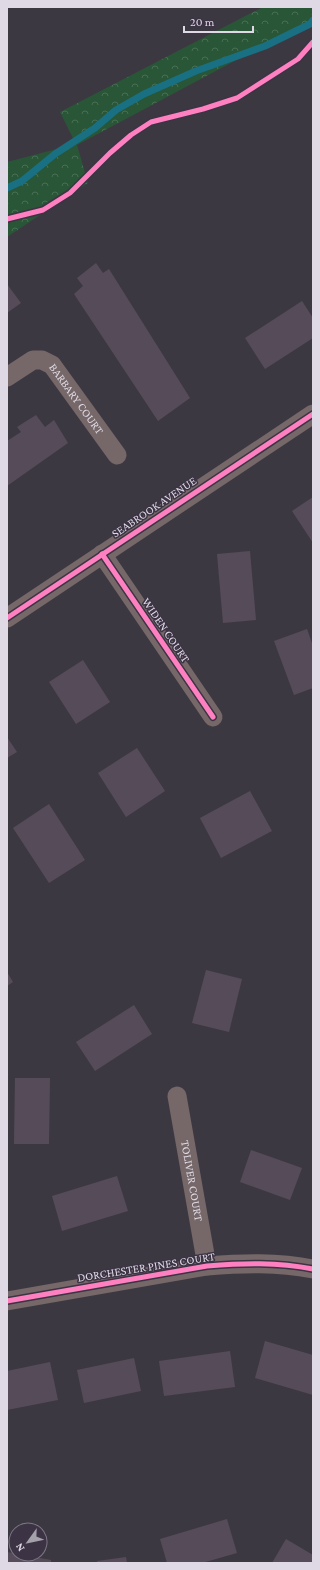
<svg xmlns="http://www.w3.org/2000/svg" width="320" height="1570" font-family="'Crimson Pro',serif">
<defs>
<pattern id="park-crowns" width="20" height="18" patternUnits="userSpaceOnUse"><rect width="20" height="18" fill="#295636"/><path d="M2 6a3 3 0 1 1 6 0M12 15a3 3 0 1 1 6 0" fill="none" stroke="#486e53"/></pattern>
</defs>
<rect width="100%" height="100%" fill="#3c3841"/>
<path fill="url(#park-crowns)" d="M263,7H313V19L77,145L88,183L7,237V162L76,144L60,112Z"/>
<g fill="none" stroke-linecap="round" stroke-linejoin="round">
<path stroke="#197083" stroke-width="7" d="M7,188L22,181L55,154L95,128L116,110L144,94L196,71L265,46L310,24L313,20"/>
</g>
<g fill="#564c59">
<path d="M96,263L103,273L109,269L190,398L158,421L74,294L83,286L77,278Z"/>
<path d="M7,284L21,303L7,313Z"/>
<path d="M302,301L313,318V338L265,369L245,338Z"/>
<path d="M36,415L45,427L54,420L68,443L7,486V441L21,432L17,427Z"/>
<path d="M313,497V543L292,511Z"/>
<path d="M250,551L256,620L223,623L217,554Z"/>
<path d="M307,629L313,646V688L294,695L274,641Z"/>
<path d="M83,660L110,702L76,724L49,682Z"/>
<path d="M7,737L17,752L7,758Z"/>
<path d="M137,748L165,791L126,817L98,773Z"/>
<path d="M250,791L272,831L221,858L200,818Z"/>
<path d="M49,804L85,860L49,883L13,828Z"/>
<path d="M206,970L242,979L229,1032L192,1023Z"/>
<path d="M7,972L13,982L7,986Z"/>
<path d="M134,1005L152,1034L95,1071L76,1042Z"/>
<path d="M15,1078H50L49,1144H14Z"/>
<path d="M251,1150L302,1168L290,1200L240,1182Z"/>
<path d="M117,1176L128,1211L62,1231L52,1196Z"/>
<path d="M265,1341L313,1355V1395L255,1378Z"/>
<path d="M230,1351L235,1387L164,1396L159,1361Z"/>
<path d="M134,1358L141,1391L84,1403L77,1370Z"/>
<path d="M50,1362L58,1400L7,1410V1371Z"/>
<path d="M227,1519L237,1553L202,1563H167L160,1539Z"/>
<path d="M286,1539L313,1555V1563H272Z"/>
<path d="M7,1552L51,1560V1563H7Z"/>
<path d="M126,1557L127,1563H98L97,1561Z"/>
</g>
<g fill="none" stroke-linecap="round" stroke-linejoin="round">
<g stroke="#766768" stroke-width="19">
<path id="s1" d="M7,377L33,360H42L52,365L117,455"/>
<path d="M102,554L213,717"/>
<path d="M7,618L313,414"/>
<path id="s2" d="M177,1096L207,1266"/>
<path d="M7,1301L207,1266C243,1263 277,1262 313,1269"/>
</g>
<defs>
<g id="cycleway">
<path d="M7,219L43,210L70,193L110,153L131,135L151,122L203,109L237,98L298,59L313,42"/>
<path d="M102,554L213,717"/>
<path d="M7,618L313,414"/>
<path d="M7,1301L207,1266C243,1263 277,1262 313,1269"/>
</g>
</defs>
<use href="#cycleway" stroke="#3c3445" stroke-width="8"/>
<use href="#cycleway" stroke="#ff80c0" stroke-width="5"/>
</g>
<g text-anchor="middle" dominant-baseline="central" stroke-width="3" stroke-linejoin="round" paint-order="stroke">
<g font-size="12" fill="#ded9e4" stroke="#3c3445">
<text stroke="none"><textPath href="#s1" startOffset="93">BARBARY COURT</textPath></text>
<text transform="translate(154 507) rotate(-34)">SEABROOK AVENUE</text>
<text transform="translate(166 630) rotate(56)">WIDEN COURT</text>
<text stroke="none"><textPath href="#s2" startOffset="86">TOLIVER COURT</textPath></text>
<text transform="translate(146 1267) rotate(-9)">DORCHESTER PINES COURT</text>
</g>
</g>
<rect width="320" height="1570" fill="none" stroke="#ded9e4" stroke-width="16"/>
<g transform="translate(28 1542) rotate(237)"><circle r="19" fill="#3c3445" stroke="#7d7685"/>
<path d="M0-3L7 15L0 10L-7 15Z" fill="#a5a1ab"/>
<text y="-6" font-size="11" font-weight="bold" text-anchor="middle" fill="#ded9e4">N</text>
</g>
<path d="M184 26v6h69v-6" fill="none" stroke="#ded9e4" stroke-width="2"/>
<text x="190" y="26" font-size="12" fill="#ded9e4" stroke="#3c3445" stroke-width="3" paint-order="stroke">20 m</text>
</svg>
